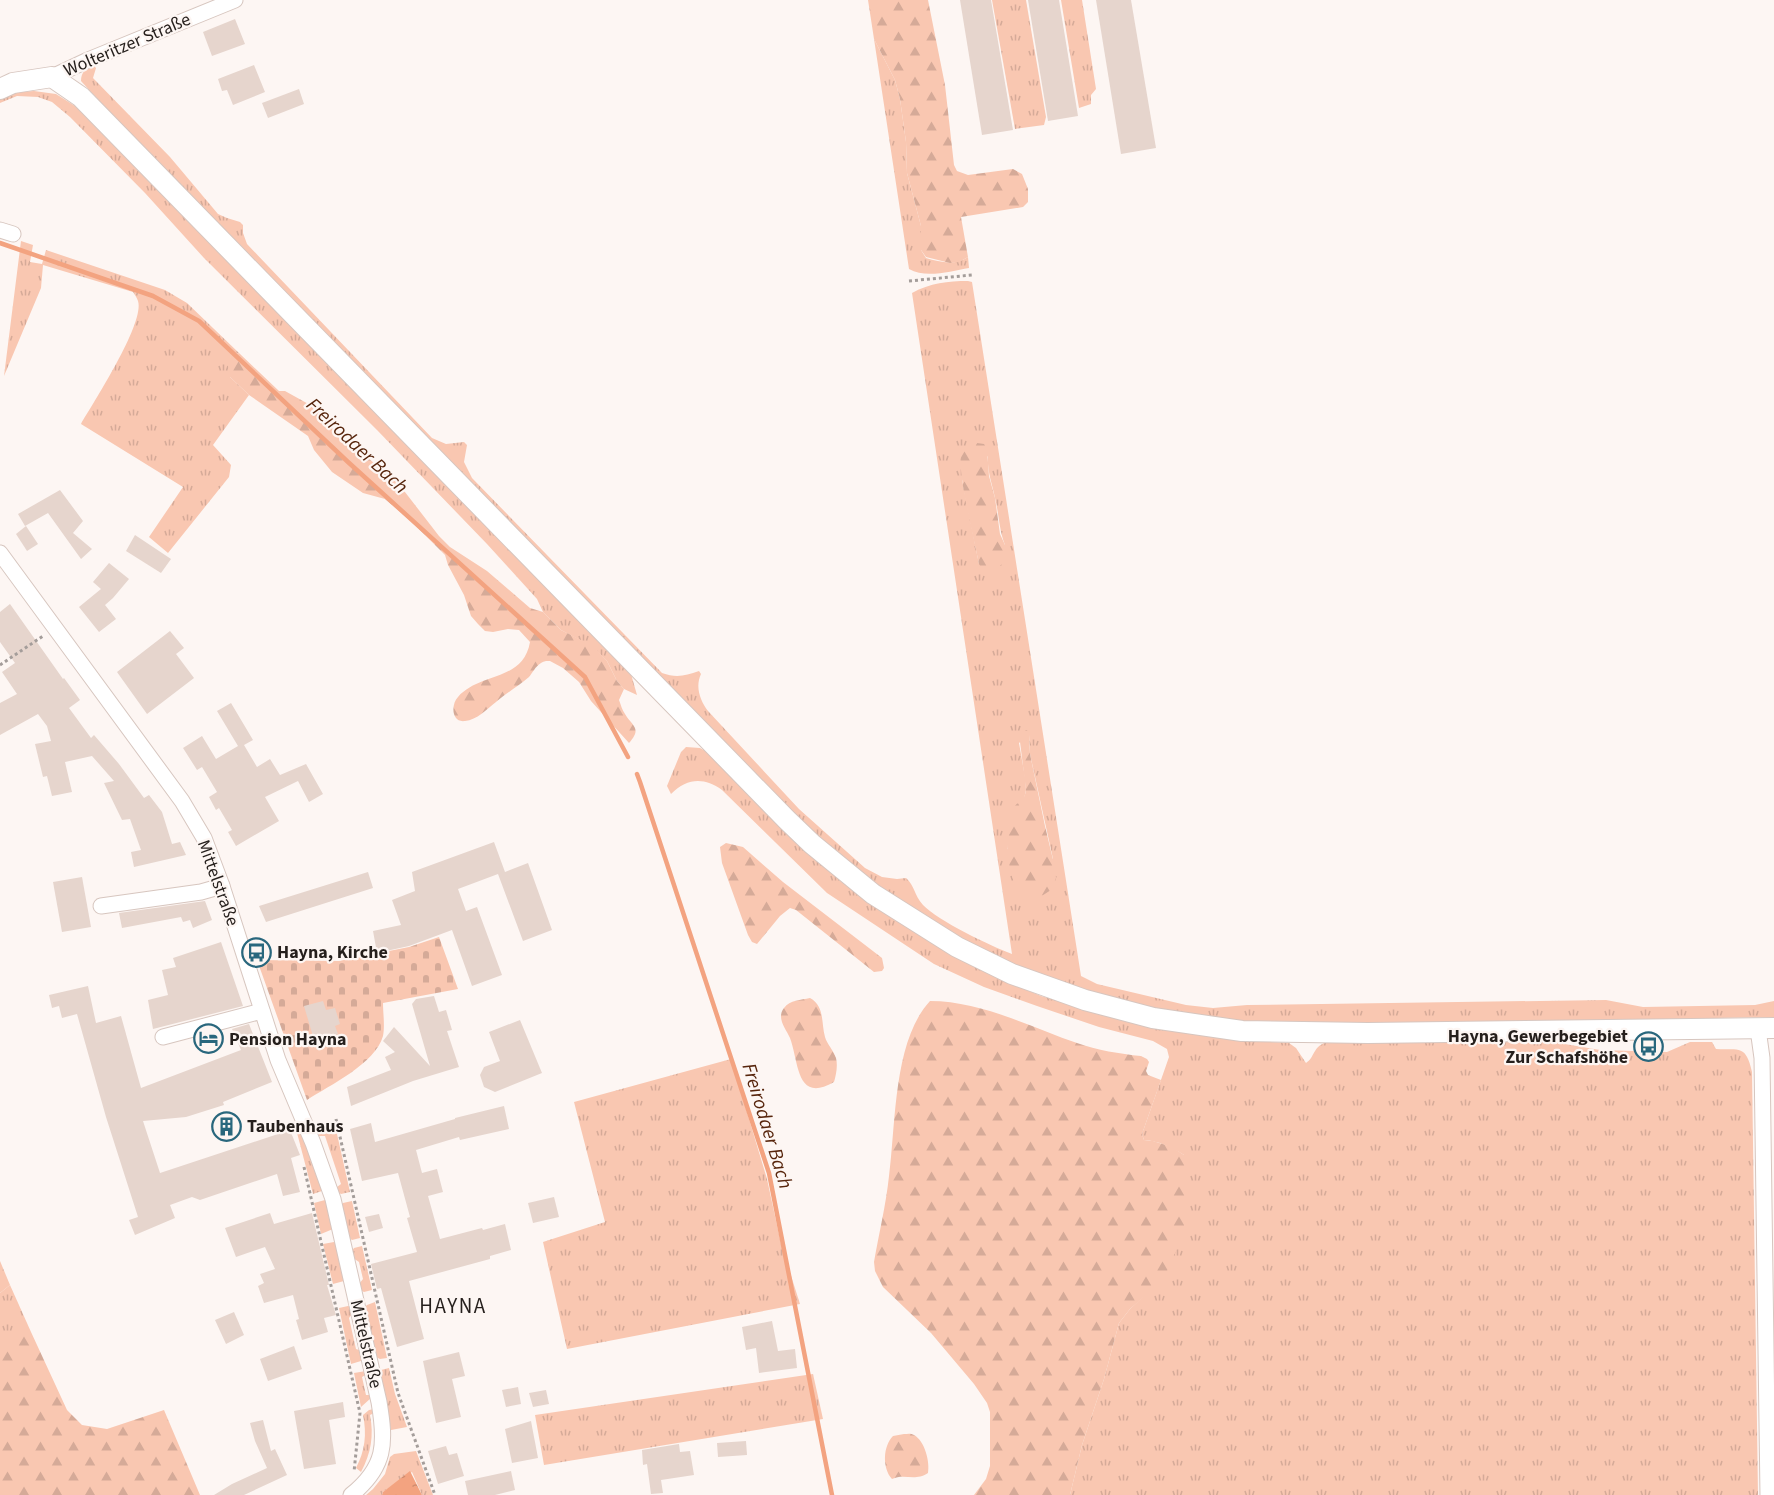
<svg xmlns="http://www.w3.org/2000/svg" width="1774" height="1495" font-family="'Source Sans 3',sans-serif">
<defs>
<pattern id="grass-tufts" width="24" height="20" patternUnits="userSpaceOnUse" patternTransform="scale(1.5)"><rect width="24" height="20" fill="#f9c7b1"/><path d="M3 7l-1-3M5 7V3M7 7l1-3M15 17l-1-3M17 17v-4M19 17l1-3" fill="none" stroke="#d5aa98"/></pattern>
<pattern id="forest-firs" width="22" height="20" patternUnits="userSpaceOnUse" patternTransform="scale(1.5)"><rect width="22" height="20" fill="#f9c7b1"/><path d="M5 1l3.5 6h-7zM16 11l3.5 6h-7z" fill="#d5aa98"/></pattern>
<pattern id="cemetery-stones" width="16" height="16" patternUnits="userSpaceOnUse" patternTransform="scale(1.5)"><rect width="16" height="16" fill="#f9c7b1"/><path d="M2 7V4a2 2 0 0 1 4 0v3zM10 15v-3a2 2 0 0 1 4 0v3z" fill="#d5aa98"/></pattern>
<pattern id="water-ripples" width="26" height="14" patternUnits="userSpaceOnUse" patternTransform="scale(1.5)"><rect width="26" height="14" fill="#f3a380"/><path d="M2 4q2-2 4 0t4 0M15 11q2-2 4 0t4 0" fill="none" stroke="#d08c6e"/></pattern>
</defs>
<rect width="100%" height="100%" fill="#fdf6f3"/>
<g fill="url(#grass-tufts)" fill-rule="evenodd">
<path d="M992,0H1026L1046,117L1044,125L1015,129Z"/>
<path d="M1061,0H1082L1096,89L1091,95V104L1079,108Z"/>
<path d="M874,39L895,80L900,99L906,142L907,173L921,226V250L926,258C940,262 955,266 968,257L969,268C951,271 926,279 909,269Z"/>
<path d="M92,64L96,68L93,78L170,157L218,214L227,218L240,222L243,225V233L247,244L432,438L446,444L464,442L467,445L464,462L472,478L662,673C676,678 685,676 699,671L701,674C695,687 700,700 708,711L799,809L865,868L882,877L897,879L906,878C915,886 914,895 923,905C938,921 991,946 1012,954L912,293C930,283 948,281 968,281L972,282L1081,976L1097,984L1186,1005L1213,1008L1247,1005L1606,1000L1643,1007L1755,1005L1774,1001V1017L1319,1025L1262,1023L1211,1019L1121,1002L1082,991L1011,964L921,917L883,892L818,839L168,176L81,81C81,72 86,69 92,64ZM988,456C987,471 992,483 995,498C999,514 999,530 1005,545L979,564L962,480ZM1029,735L1030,754L1053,859L1007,849L1009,823L1024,799L1026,790L1025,777L1019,743Z"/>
<path d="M34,91L56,94L75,106L631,674L637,695L624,689L617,681L607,661L593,647L561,630L543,612L537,599L487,544L377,430L204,258L145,193L70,117L52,102L38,97L17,96L0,103V98H2L19,92Z"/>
<path d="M21,241L33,245L30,262L42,264L46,250L165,290L187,303L239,353L231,355L230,377L249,395L213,445L231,465L229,477L168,553L149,537L183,487L81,424C94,402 145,323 138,301C137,298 135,295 133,292L43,265L41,288L4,376Z"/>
<path d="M686,747L700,748L709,753L753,799L992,975L1041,996L1133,1022L1196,1034L1238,1040L1289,1043L1296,1048L1306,1063C1315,1057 1312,1049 1324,1043L1553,1042L1600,1050L1667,1052L1690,1042H1712L1716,1049C1740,1050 1746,1045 1752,1072L1758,1495H1070L1082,1445L1104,1379L1119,1323L1130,1309L1144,1296L1184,1155C1171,1147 1159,1141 1144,1140L1142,1134L1169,1057L1167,1049L1153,1041L1099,1027L1037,1006L984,987L934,964L827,893L722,790C704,777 687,778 671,794L667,786L681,752Z"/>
<path d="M731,1059L767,1179L781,1244L800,1304L567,1349L543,1242L605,1222L574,1102Z"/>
<path d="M335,1125L350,1192L341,1194L338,1192L337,1187L341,1184L325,1136H319L316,1127Z"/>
<path d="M299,1128L323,1188L322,1191L313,1194L296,1129Z"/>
<path d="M325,1200L327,1201L333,1229L321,1234L314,1203Z"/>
<path d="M352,1201L360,1238L352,1240L348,1237L341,1205L343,1203Z"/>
<path d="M334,1242L337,1244L345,1277L344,1281L333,1284L323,1244Z"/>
<path d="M362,1246L372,1290L364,1292L360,1290L359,1284L363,1279L359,1262L353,1258L352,1251L354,1248Z"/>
<path d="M10,1285L31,1332H0V1293Z"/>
<path d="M375,1302L387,1358L380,1359L376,1357L365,1307L367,1305Z"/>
<path d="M348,1306L351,1307L353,1313L349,1318L356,1349L362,1351L363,1358L361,1361L351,1364L339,1308Z"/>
<path d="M389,1368L395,1394L407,1427L391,1430L379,1372L381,1370Z"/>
<path d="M366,1371L367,1374L362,1377L366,1395H371V1398L361,1407L354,1373Z"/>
<path d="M813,1374L823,1419L544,1465L535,1415Z"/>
<path d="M374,1409V1413L370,1415C374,1436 371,1453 361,1472L356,1468C365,1451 367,1434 363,1415L369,1410Z"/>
<path d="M416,1451L433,1495H422L412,1472L383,1492L382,1495H366L373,1489L385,1474L390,1457L394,1454Z"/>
</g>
<g fill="url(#forest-firs)">
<path d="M868,0H928L945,85L954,165L957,171L968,175L1013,169L1022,174L1028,189V202L1023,207L961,217L968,257L959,262L950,263L926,257L921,250V226L907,173L906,142L900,99L895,80L874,39Z"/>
<path d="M239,353L279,391H285L312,406L325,417L338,437L356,448L398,483L439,536L450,547L487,571L530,608L543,612L561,630L593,646L607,661L617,681L624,689L619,700C621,705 622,710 625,714C633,727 642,728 629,743L591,701L579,682L563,668L550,661C545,661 545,661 541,663C535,667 533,672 529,677C519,686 506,693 496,702C487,709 477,720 465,721C451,723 451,704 458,697C480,672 523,682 530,642L519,630L508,629L493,632L485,631L478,624L471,616L464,595L448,565L445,555L414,524L385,499L363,493L332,472L314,450L308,436L249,395L230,377L228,366L231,355Z"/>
<path d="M977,443L984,444L987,449L989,476L995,498L1000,534L1005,545L1006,562L989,572L983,571L979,564C976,547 955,465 962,453C965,448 972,446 977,443Z"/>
<path d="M1023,730H1027L1029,735L1030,754L1045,826L1055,868L1056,878L1051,890L1040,897L1031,901C1026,898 1022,896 1019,892C1007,874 1002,829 1013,809C1018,800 1024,803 1026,790L1019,734Z"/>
<path d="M726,843L743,847L783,882L882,958L884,968L882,971L874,972L796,910L790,908L780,916L757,944L752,942L748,935L722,863L720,847Z"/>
<path d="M810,998C825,1006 821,1023 825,1037C827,1044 834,1051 836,1058C838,1066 836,1075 834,1082C796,1104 799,1062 790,1038C786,1029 776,1018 784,1008C790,1000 801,1000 810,998Z"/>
<path d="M930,1001C981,1001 1030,1027 1077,1043C1097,1050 1120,1054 1141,1056L1147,1059L1149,1062L1146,1071L1148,1075L1161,1080L1142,1134L1144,1140L1153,1141L1172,1147L1184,1155L1189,1163L1190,1190L1185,1223L1172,1263L1160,1283L1130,1309L1119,1323L1104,1379L1082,1445L1070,1495H974L986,1479L990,1466V1412L987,1403L974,1384L931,1333L883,1287L875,1271L874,1262C879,1233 886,1205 889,1176C896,1124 893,1041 930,1001Z"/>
<path d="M0,1261L10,1285L0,1293Z"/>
<path d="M0,1332H31L67,1410L82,1425L107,1429L164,1410L200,1495H0Z"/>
<path d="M904,1434C907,1434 911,1433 914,1435C925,1441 930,1462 928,1473C914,1482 905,1473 892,1479C882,1468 883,1446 893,1436Z"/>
</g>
<path fill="url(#cemetery-stones)" d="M439,937L458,989L383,1003C383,1013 385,1026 383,1036C375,1064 330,1085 307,1100L257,960L339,961L409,947Z"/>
<path fill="url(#water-ripples)" d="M410,1471L422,1495H382L383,1492Z"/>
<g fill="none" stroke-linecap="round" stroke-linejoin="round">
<g stroke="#f3a380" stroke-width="4.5">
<path d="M0,243L153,296L199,321L348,462L585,677L628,757"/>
<path d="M637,774L640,782L769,1173L832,1495"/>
</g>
</g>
<g fill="#e6d5cd">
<path d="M960,0H991L1013,130L982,135Z"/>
<path d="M1028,0H1059L1078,116L1048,121Z"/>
<path d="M1096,0H1131L1156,148L1121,154Z"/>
<path d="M235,19L245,44L212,56L203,32Z"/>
<path d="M254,65L265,92L233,105L227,90L222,91L218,79Z"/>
<path d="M299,89L304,104L268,118L262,103Z"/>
<path d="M60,490L83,521L73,533L92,549L81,559L48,513L25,526L18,514Z"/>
<path d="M26,526L38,544L27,551L16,534Z"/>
<path d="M135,535L171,559L161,573L126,551Z"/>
<path d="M109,563L129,579L113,598L105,605L116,619L99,632L79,607L101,589L93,582Z"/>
<path d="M10,604L63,679L64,678L80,700L69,708L91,738L94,735L119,764L144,798L149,795L162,812L172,844L180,842L186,855L134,867L131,852L141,850L130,819L122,820L104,783L114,781L92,756L65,762L72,792L52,796L47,776L43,777L35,744L51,741L47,726L38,714L0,735V703L17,694L2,672L15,663L0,642V612Z"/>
<path d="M170,631L184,648L176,654L194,678L147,714L117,672Z"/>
<path d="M231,703L253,740L244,745L257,767L270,759L280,775L306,764L323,794L309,802L298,781L265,797L279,821L236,846L228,832L232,830L219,808L216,810L209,797L217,792L202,767L197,770L183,748L202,736L216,759L238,746L217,711Z"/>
<path d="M494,842L505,872L528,863L552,930L523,941L498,874L458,889L466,911L477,907L502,975L472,986L452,930L409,946L377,953L373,931L401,925L392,900L415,891L412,872Z"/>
<path d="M368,872L373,888L332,901L266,922L259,906Z"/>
<path d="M82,877L91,927L62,932L53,882Z"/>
<path d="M205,901L212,920L193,928L190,920L183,922L181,917L122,928L119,913Z"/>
<path d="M221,942L243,1006L153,1029L148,1000L168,995L162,970L176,967L173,958Z"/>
<path d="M88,986L96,1023L121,1016L141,1088L241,1050L232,1029L249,1024L272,1082L223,1102L224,1105L186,1117L143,1121L160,1173L290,1130L300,1155L291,1158L300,1192L283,1196L277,1174L200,1200L192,1197L170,1205L175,1218L135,1235L129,1220L138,1217L106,1117L77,1014L62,1018L59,1006L52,1008L49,995Z"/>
<path d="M434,996L439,1012L446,1010L452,1030L447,1031L459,1067L413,1081L351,1106L347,1087L391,1070L385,1057L395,1052L383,1041L394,1027L430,1066L412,1004L416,999Z"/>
<path d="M323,1001L326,1010L335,1008L340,1024L335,1026L338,1034L334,1036L330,1046L322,1048L315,1043L304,1006Z"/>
<path d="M520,1020L542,1073L495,1092L484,1087L480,1075L484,1067L500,1061L489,1032Z"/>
<path d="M504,1106L509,1129L460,1140L459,1137L416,1150L422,1173L437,1169L443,1192L428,1196L440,1239L482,1228L483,1230L505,1224L511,1250L490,1256V1259L409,1281L424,1339L397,1347L381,1288L377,1289L371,1264L417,1252L407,1218L410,1217L398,1173L362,1181L350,1129L371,1123L375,1142L455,1119V1118Z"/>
<path d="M554,1197L559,1217L533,1223L528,1203Z"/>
<path d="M270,1213L274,1224L312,1213L329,1285H327L336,1315L324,1318L328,1332L302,1340L296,1320L299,1319L293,1295L264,1303L258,1286L264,1283L260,1274L275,1269L265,1247L236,1257L225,1228Z"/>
<path d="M379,1214L383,1228L369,1232L365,1217Z"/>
<path d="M234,1312L244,1335L226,1344L215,1320Z"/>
<path d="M772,1321L778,1351L795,1349L797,1368L759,1373L756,1348L746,1350L742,1327Z"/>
<path d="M294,1346L302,1369L268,1381L260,1359Z"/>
<path d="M459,1352L465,1376L452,1379L461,1417L436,1423L423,1361Z"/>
<path d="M518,1387L521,1404L506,1407L502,1390Z"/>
<path d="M546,1390L549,1404L533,1407L529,1393Z"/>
<path d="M343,1402L345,1417L329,1420L336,1464L304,1469L294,1411Z"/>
<path d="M263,1420L271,1451L275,1449L287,1475L244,1495H214L232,1484L267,1468L255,1441L250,1423Z"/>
<path d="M531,1421L538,1458L512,1463L505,1429Z"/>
<path d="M746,1441L747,1455L718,1457L717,1443Z"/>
<path d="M679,1444L680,1452L690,1451L694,1475L661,1480L663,1493L651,1494L647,1464L643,1465L642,1450Z"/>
<path d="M446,1446L449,1455L457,1453L464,1476L438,1484L428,1451Z"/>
<path d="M511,1471L515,1490L495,1495H468L465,1481Z"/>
</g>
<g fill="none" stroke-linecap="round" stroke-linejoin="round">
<defs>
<g id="minor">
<path d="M52,77L88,60L235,0"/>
<path d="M0,230L13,234"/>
<path d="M0,553L182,801L204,838L222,886L278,1060L313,1143L333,1199L379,1402C386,1443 386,1467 351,1495"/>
<path d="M101,906L201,892L222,886"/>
<path d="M1758,1029L1762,1058L1768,1495"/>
<path d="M163,1037L262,1011"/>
</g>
<path id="major" d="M0,89L13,83L52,77L81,97L787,820L812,844L873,894L957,947L1012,974L1085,1000L1153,1018L1242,1031L1368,1033L1774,1028"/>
</defs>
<use href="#minor" stroke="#d7c6bf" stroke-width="17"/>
<use href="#major" stroke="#d7c6bf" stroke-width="22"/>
<g stroke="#a49d9a" stroke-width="3" stroke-dasharray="3 3" stroke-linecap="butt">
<path d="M909,281L972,275"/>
<path d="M0,665L43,636"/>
<path d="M336,1119L398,1393L435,1495"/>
<path d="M304,1167L360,1413L354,1472"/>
</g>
<use href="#minor" stroke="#fff" stroke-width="15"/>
<use href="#major" stroke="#fff" stroke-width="20"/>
</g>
<defs>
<symbol id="bus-ring" viewBox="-11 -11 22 22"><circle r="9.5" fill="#fdf6f3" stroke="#29677d" stroke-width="1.5"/><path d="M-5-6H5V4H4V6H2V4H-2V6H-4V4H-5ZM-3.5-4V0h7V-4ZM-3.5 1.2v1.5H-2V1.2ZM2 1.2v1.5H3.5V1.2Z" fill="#29677d"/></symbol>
<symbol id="hotel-ring" viewBox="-11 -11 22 22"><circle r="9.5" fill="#fdf6f3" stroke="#29677d" stroke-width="1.5"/><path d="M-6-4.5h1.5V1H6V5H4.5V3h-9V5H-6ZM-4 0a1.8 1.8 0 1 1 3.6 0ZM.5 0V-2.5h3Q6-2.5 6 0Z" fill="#29677d"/></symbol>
<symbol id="building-ring" viewBox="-11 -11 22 22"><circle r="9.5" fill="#fdf6f3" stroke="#29677d" stroke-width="1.5"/><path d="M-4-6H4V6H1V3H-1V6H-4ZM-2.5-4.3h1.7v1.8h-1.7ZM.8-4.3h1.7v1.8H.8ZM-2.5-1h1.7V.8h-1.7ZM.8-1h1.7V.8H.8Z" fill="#29677d"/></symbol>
</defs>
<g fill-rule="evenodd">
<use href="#bus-ring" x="240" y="936" width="33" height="33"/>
<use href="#hotel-ring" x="192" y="1022" width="33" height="33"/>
<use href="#bus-ring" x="1632" y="1030" width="33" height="33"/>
<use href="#building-ring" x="210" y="1110" width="33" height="33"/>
</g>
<g text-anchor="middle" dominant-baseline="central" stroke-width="4.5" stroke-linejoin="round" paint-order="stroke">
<g font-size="18" fill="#251f1c" stroke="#fdf6f3">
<text transform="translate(127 45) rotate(-23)">Wolteritzer Straße</text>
<text transform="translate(218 883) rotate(70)">Mittelstraße</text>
<text transform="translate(366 1344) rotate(77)">Mittelstraße</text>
</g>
<g font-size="18" font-weight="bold" fill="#251f1c" stroke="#fdf6f3" text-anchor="start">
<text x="277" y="952">Hayna, Kirche</text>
<text x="1628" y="1036" text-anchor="end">Hayna, Gewerbegebiet<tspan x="1628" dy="21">Zur Schafshöhe</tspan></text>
<text x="229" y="1039">Pension Hayna</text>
<text x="247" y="1126">Taubenhaus</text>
</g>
<g font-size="20" font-style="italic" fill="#57250c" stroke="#fdf6f3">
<text transform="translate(357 446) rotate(43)">Freirodaer Bach</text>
<text transform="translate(767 1126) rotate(73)">Freirodaer Bach</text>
</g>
<g font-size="21" letter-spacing="1.5" fill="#251f1c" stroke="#fdf6f3">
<text x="453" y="1306">HAYNA</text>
</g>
</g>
</svg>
